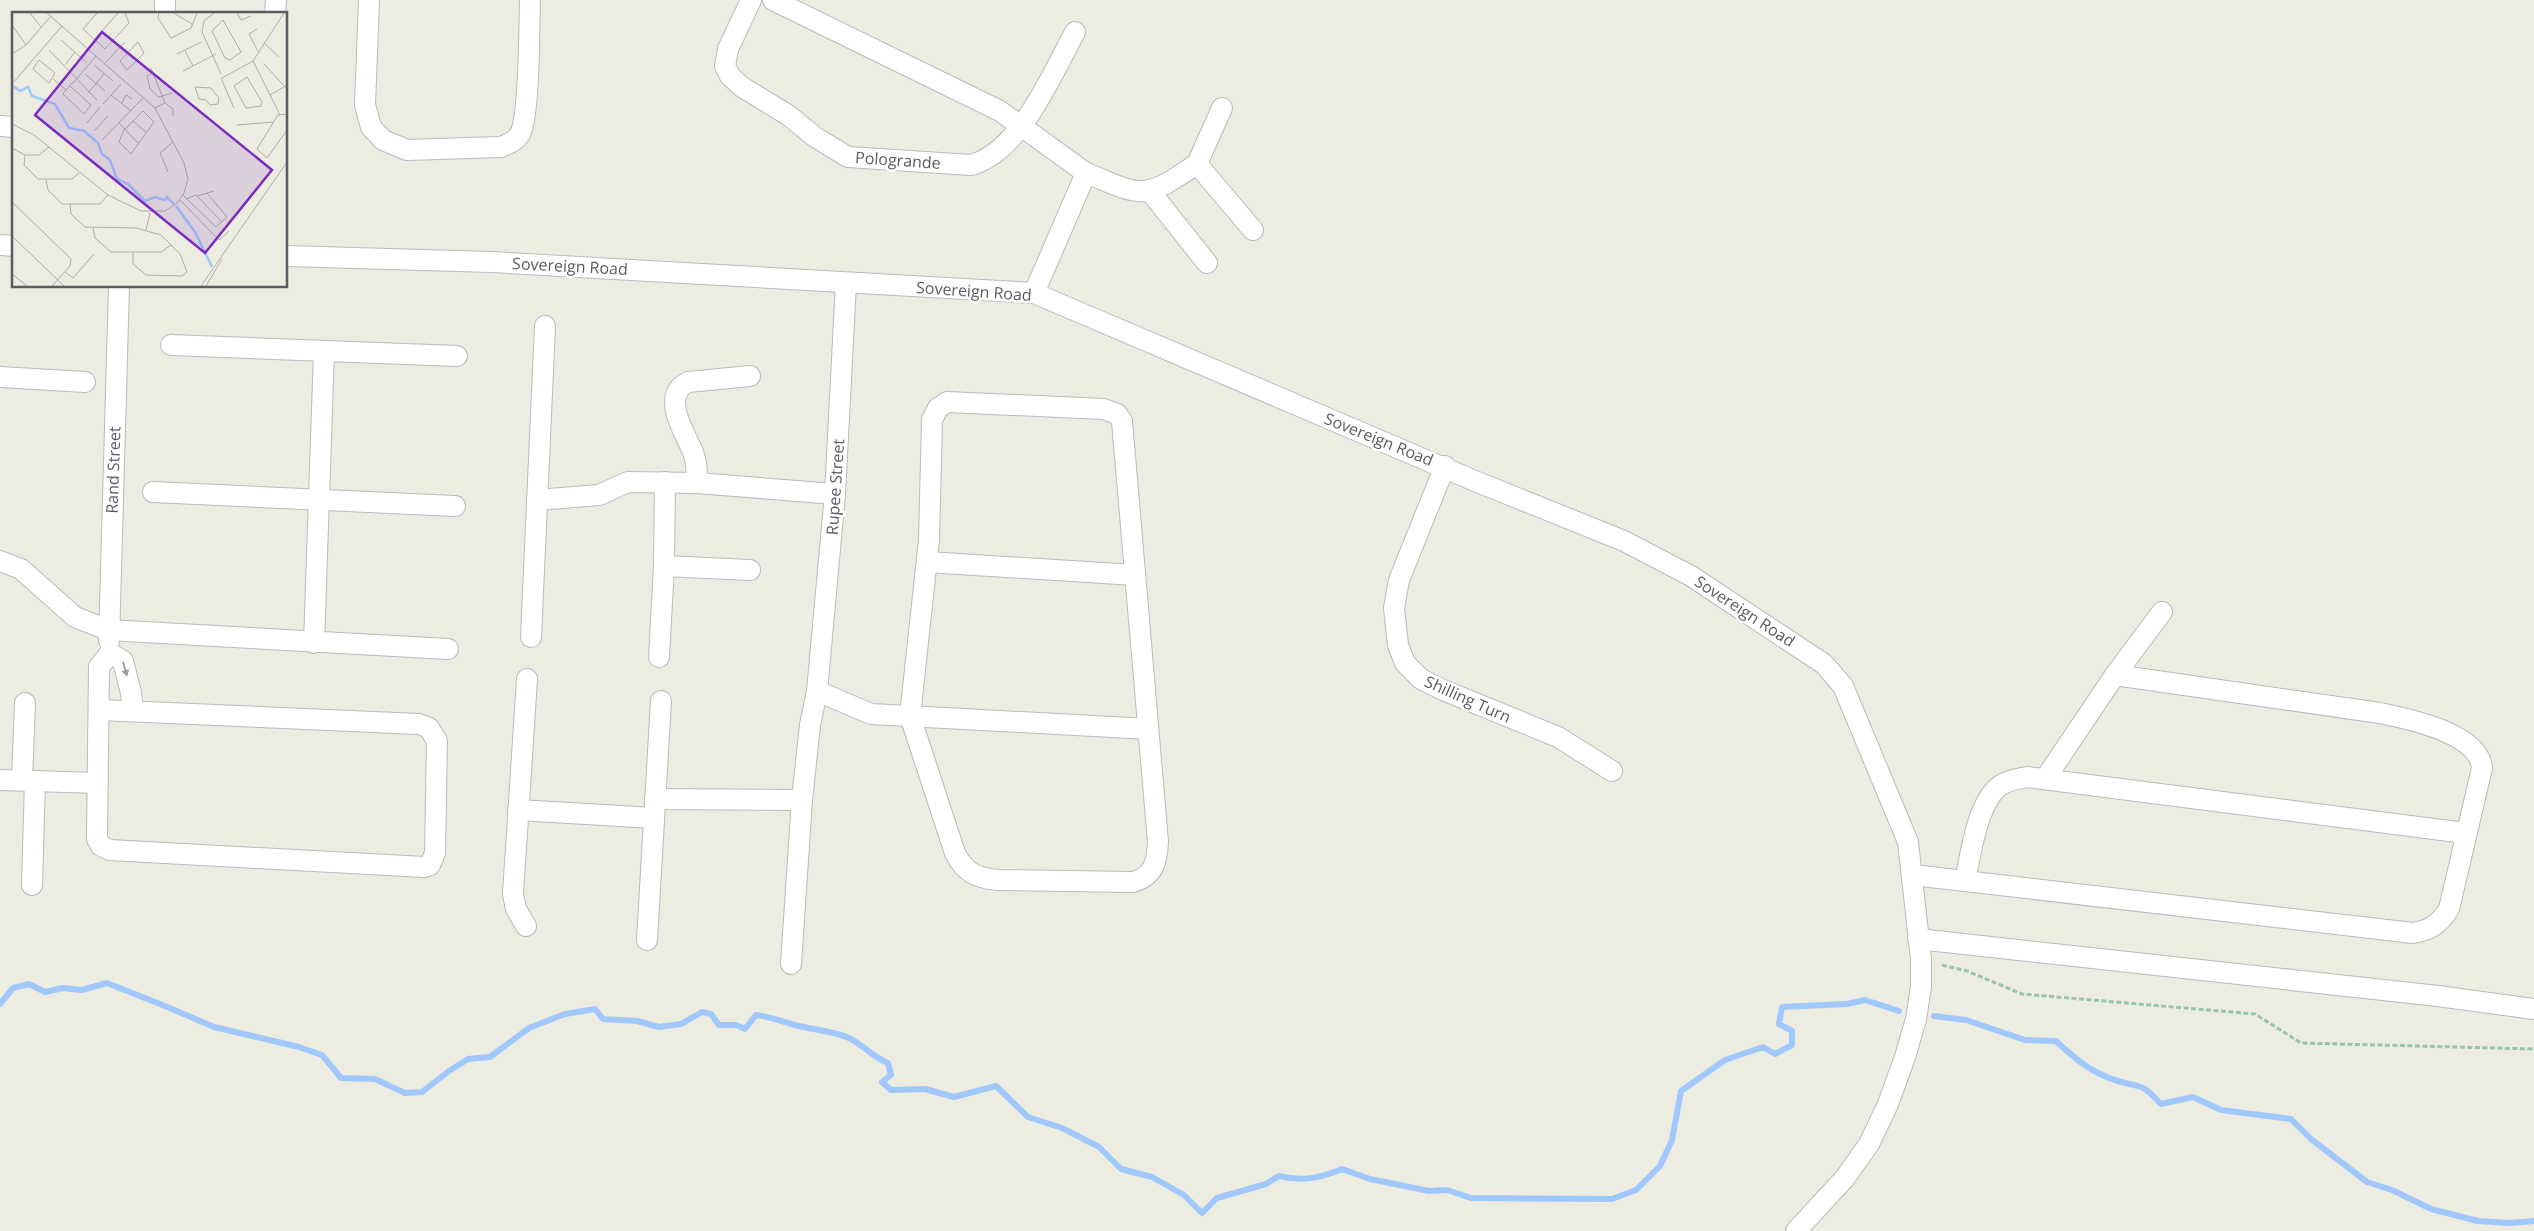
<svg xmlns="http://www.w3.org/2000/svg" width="2534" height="1231" font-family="'Open Sans',sans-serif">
<rect width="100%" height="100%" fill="#ecece1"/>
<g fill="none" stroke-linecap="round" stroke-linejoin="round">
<g stroke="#a1c8fd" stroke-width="6">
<path d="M0,1004L13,988L29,984L45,992L63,988L82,990L107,983L165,1006L214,1027L299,1047L322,1055L341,1078L375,1079L405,1093L422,1092L449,1071L468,1059L490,1057L529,1028L565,1014L595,1009L603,1019L637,1021L659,1027L681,1024L702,1012L711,1014L719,1025H736L745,1029L756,1015C773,1017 788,1024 804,1027C820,1031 834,1031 849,1038C863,1045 873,1057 888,1063L891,1075L882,1082L891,1090L925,1089L954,1097L996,1086L1028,1117L1062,1128L1099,1147L1121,1169L1152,1177L1184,1195L1202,1213L1217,1198L1266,1184L1279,1176C1303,1182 1320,1178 1342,1169L1370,1179L1429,1191L1447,1190L1471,1198L1612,1199L1636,1190L1660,1166L1672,1140L1681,1091L1725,1060L1763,1047L1775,1054L1792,1045V1031L1779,1024L1782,1007L1847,1004L1865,1000L1899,1011"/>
<path d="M1934,1016L1966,1020L2025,1040L2056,1041C2074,1058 2093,1074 2118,1081C2145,1089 2140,1082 2161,1104L2193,1097L2221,1110L2291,1119L2311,1139L2367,1182L2392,1190L2431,1209L2478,1221L2509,1223L2534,1221"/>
</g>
<defs>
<g id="street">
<path d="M369,0L365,105L371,127L383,140L407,150L501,147C508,144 516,141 520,134C530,114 529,27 530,0"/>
<path d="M751,0L728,49L725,66L730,76L742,87L788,115L815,137L848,157L971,165C1020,152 1052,74 1075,32"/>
<path d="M773,0L1000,111L1086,173L1034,293"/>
<path d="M165,14V0"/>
<path d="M275,14L276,0"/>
<path d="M0,126L14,127"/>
<path d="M1197,164L1222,108"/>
<path d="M1086,173C1103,179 1127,193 1145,191C1163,189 1182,173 1197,164L1253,230"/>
<path d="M1149,190L1207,263"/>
<path d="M0,245L14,246"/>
<path d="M286,256L492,262L1034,293L1475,481L1624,541L1691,576L1824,664L1843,686L1908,842L1921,959V987L1916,1019L1905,1057L1888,1104L1869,1144L1845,1178L1796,1231"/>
<path d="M171,345L457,356"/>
<path d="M0,377L85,382"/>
<path d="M947,402L1104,409L1117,414L1122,421L1158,842C1157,862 1154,876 1133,882L998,880C977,878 965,873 955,853L910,716L929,540L932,420L938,408Z"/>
<path d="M1445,466L1399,580L1394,608L1398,645L1405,663L1421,679L1443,690L1558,737L1612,771"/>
<path d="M697,483C697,472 697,462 693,452C685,433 660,396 688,382L750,376"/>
<path d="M153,492L455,506"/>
<path d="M537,500L599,495L628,482L697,483L835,494"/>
<path d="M0,561L21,569L75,617L108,630L448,649"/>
<path d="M927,562L1135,575"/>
<path d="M664,566L750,570"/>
<path d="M531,637L545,326"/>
<path d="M109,641L119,286"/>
<path d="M314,643L324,351"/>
<path d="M110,653L123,661L131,693L133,710"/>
<path d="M659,657L664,566L665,482"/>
<path d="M817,691L871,714L1148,729"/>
<path d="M100,710L419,724L429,728L437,741L435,853L430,865L424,867L110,850L101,846L97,839L99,667L110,653"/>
<path d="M2045,779L2115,675L2162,612"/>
<path d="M0,780L98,783"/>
<path d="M22,780L25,703"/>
<path d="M655,799L802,800"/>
<path d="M518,810L654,818"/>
<path d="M1913,875L2413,933C2431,930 2439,924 2449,909L2482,768C2479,733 2409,719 2380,713L2115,675"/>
<path d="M1965,881C1971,854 1977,801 2001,785C2009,780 2018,779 2027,777L2465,833"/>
<path d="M32,885L35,781"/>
<path d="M526,926L516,909L513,894L527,679"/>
<path d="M1918,939L2438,996L2534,1009"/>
<path d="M647,940L661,701"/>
<path d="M791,964L802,800L810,725L817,691L835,494L846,283"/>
</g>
</defs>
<use href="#street" stroke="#b9bac0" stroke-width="22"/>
<path stroke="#97c4aa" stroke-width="3" stroke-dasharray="5 2.5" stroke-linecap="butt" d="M1942,965L1967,971L2022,994L2255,1014L2301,1043L2534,1049"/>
<use href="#street" stroke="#fff" stroke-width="20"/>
</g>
<defs><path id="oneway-solid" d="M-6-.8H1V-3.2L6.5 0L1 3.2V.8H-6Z" transform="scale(1.25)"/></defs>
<use fill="#9c9da1" href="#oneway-solid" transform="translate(125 669) rotate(75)"/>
<g text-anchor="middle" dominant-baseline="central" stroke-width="5" stroke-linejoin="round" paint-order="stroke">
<g font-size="16" fill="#5a5c62" stroke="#fff">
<text transform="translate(898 160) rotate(4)">Pologrande</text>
<text transform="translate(570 266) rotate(3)">Sovereign Road</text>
<text transform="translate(974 291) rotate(4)">Sovereign Road</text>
<text transform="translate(1379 439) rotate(22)">Sovereign Road</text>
<text transform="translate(113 470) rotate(-88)">Rand Street</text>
<text transform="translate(835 487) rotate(-86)">Rupee Street</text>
<text transform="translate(1745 611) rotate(33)">Sovereign Road</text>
<text transform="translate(1468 699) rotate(24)">Shilling Turn</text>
</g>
</g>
<g transform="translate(12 12)">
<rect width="275" height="275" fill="#ecece1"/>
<path fill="none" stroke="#a1c8fd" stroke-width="2.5" d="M1,74L8,79L16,75L20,84L43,92L57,116L72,119L86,131L90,142L98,148L105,167L116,172L133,189L143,185L153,188L155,185L162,192M164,194L183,220L200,255"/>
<path fill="none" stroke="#aeaeaa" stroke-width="1" d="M18,1L29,15M85,1L71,17L93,37L117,11L113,1M147,1L146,6L159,26L179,16L185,1M162,1L180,12M202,1L192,9L190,20L209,62M225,1L229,8L239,4M211,8L229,40L218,48L213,46L200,19ZM0,13L14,33M245,17L237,22L247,41M49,28L75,51M82,28L106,1M126,30L132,41L115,58L108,49ZM252,31L267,45M37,38L85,88M173,39L181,54M0,42L14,33L39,4M165,42L189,30M27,48L43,61L37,71L21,57ZM241,49L268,103M93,51L113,30M252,52L275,77M53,53L63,40M82,53L101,69M139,56L153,91L143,96M171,59L204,42M141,61L135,64L138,77L147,85L160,81M73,62L93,79M235,65L250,90L249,94L234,96L222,74ZM209,66L222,96M210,66L241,49L272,1M41,67L54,78M0,72L50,14M58,74L79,93L72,102L51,82L60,71L62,70L84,44M183,75L199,76L207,86L206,92L198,93L194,88L187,87ZM76,81L92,62M99,83L119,99M258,83L275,73M110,91L114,83L120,87M153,91L161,97V104M91,92L109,72M131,99L142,110L119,142L107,130L112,118ZM275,102L266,103L245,137L255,146L275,118M121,109L135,121M75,111L88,95M107,111L127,132M0,112L22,123L96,183L129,199H153L165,191L172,181L176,167L172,151L143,96L35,1M225,113L262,110M82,119L96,104M90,128L131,86M0,136L13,143H27L37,135M13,143L12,153L26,167H60L67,161M156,160L148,141L161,130M34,168L36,178L50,192H88L96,183M171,183L204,215L215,205L195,181M185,184L202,179M174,187L184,183L210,210M168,188L207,228L217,219M0,190L59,247L58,254L40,274M58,192L59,202L73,215L124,216L149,223L168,242L175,260L170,264L134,263L121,252V240M81,216L83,226L99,240H149L159,233M134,218L138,201M0,224L52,274M53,260L61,266L82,242M0,262L15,274M189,274L275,150M194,274L210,247"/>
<path fill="#7b2cbf" fill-opacity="0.15" stroke="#7b2cbf" stroke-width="2.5" d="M90,20L260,158L193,241L23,103Z"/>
<rect width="275" height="275" fill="none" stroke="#5a5c62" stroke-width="2.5"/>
</g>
</svg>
